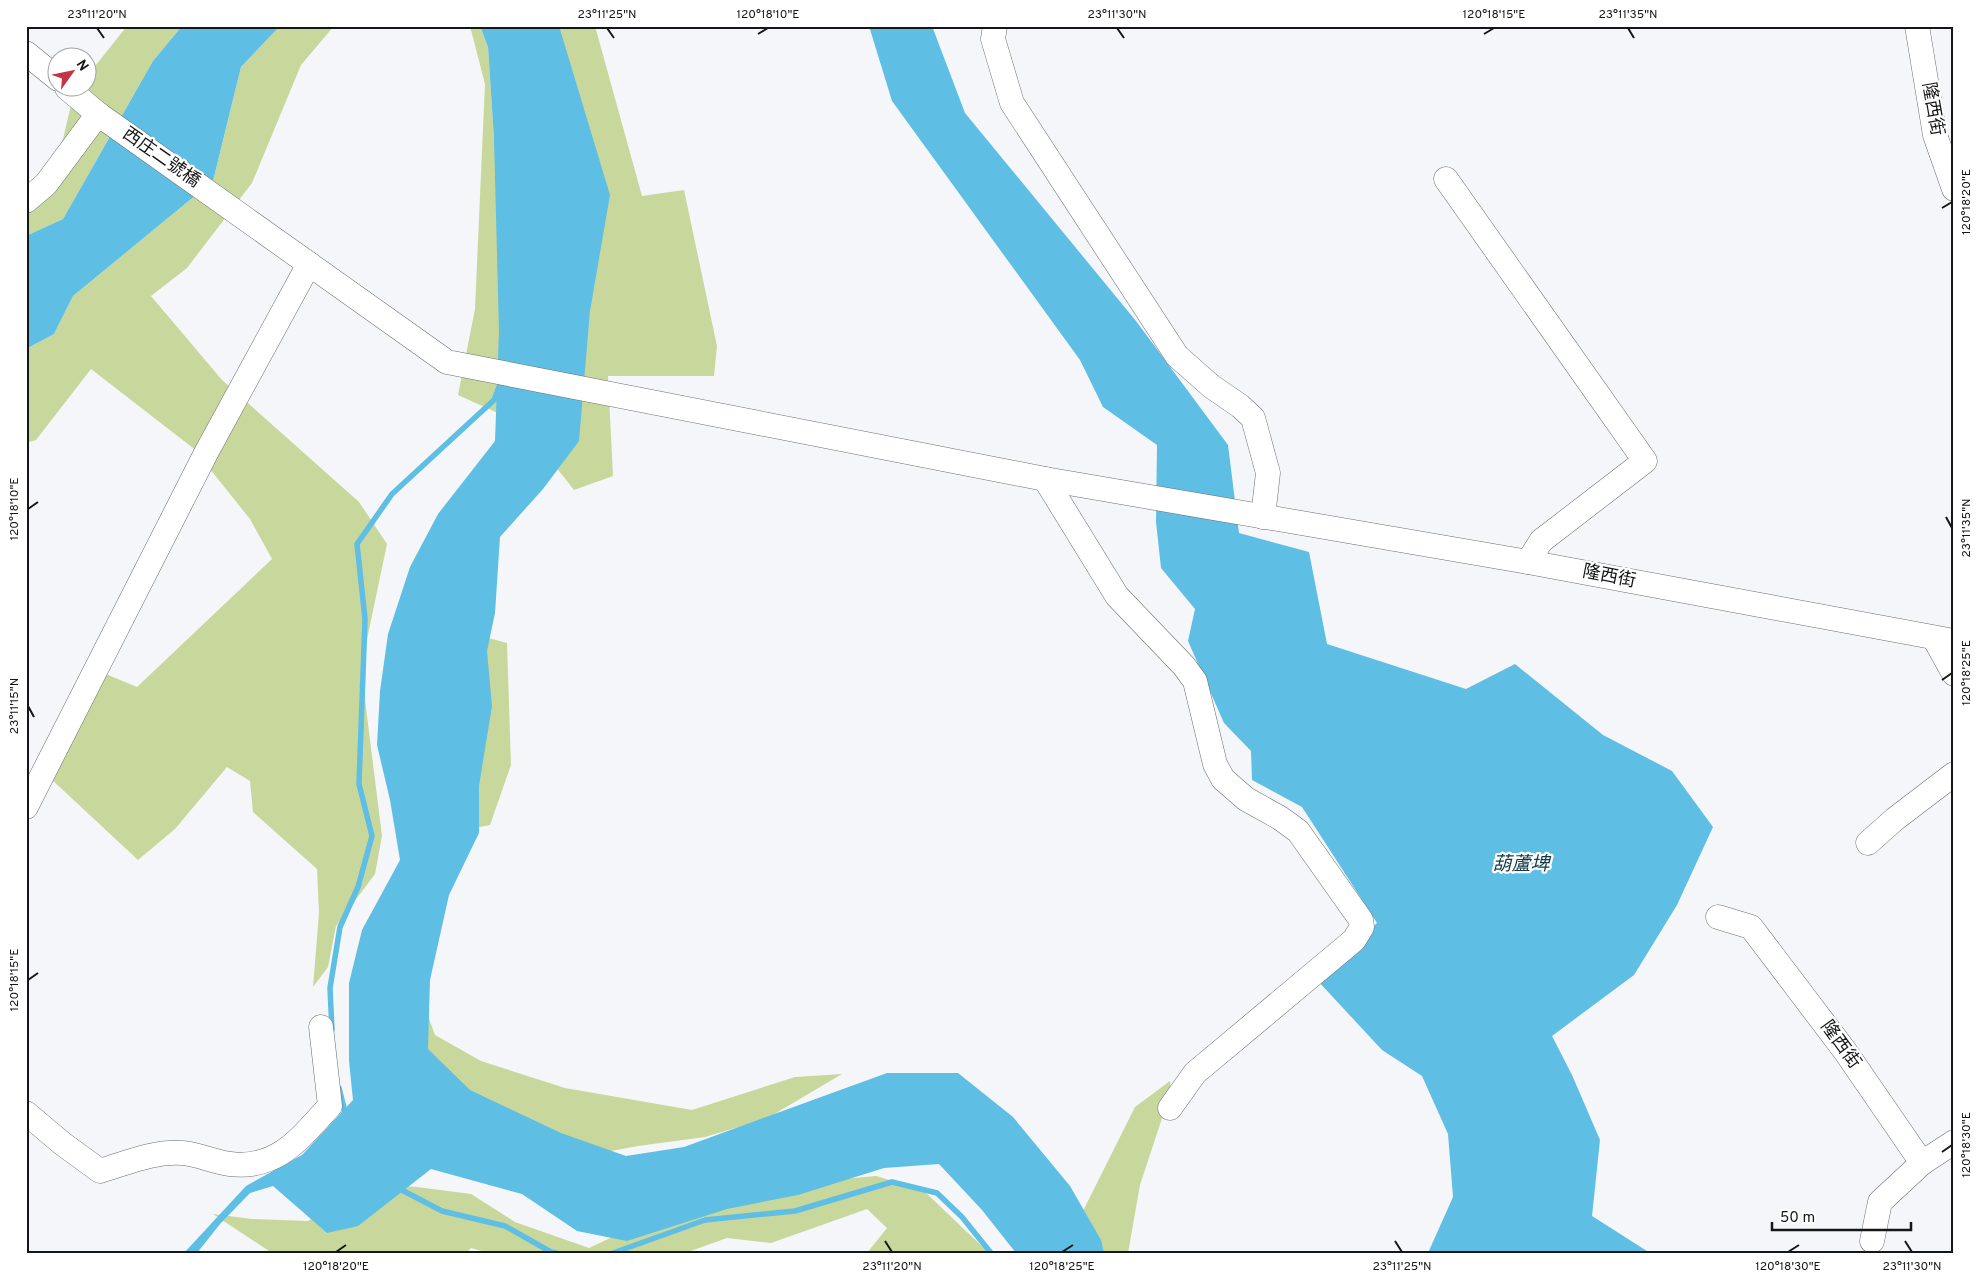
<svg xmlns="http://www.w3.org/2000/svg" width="1980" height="1279" font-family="Overpass,'Noto Sans TC',sans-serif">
<rect width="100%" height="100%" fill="#f4f6f9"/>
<g fill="#c8d89c">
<path d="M127,26H182L153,61L63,219L26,236V197L43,188L63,139L74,92L77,88H88V75Z"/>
<path d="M280,26H334L301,65L252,183L187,268L151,296L222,380L359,502L387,544L361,668L382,836L375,874L336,926L328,967L313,987L319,913L317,869L253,812L250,781L227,767L175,829L138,860L50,778L101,672L137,687L272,559L250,519L193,448L91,369L36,440L26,443V349L54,334L73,296L213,181L241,67Z"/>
<path d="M470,26H480L488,47L494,139L586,347L590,311L559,26H595L642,196L684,190L717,346L714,376H608L613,476L574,490L522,424L458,395L475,309L485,84Z"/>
<path d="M485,637L507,643L511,765L490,825L465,830Z"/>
<path d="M420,994L435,1035L481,1061L565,1088L692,1110L795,1077L842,1074L766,1119L705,1137L638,1146L579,1157L412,1056Z"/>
<path d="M1170,1081L1171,1091L1140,1185L1128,1253H1085L1082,1213L1135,1107Z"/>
<path d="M876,1176L923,1190L989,1253H867L887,1228L867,1209L771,1243L727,1238L685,1253H489L471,1248L466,1253H272L213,1214L252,1219L308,1221L366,1183L417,1187L471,1194L515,1222L589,1248L642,1223L809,1182Z"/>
</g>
<g fill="#5fbee3">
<path d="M182,26H280L241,67L213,181L73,296L54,334L26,349V236L63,219L153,61Z"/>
<path d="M480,26H559L610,195L590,311L579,441L543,489L500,537L495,613L487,651L492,706L479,786V833L449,895L430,980L428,1049L470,1090L561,1133L626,1156L684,1147L887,1073H958L1013,1117L1070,1186L1101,1240L1104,1253H1016L982,1210L939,1164L884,1168L798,1195L727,1209L627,1241L577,1231L522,1194L431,1169L358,1226L327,1233L273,1186L250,1193L220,1224L197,1253H184L246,1186L302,1155L353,1100L349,1061V983L362,930L400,860L390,800L377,745L380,691L388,634L410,567L438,514L495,441L499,331L494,139L488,47Z"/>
<path d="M869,26H932L965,113L1136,321L1228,445L1239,533L1309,552L1327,644L1466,689L1515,664L1603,735L1672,771L1713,827L1677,905L1634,975L1552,1036L1572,1075L1600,1140L1592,1216L1650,1253H1428L1453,1197L1448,1134L1422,1076L1382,1050L1317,980L1377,923L1302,807L1252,780L1251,751L1224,723L1188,641L1195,609L1161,568L1156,522L1157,445L1103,407L1080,360L892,101Z"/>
</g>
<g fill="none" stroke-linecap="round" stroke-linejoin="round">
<g stroke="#5fbee3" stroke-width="5.5">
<path d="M332,1030L330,988L340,927L358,887L372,836L359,784L365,619L357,544L392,494L494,400L499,387"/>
<path d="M339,1088L346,1116"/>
<path d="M398,1188L442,1211L505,1226L551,1252L556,1253"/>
<path d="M613,1253L705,1220L795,1211L892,1182L937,1193L962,1217L991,1253"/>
</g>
<defs>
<g id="minor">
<path d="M995,26L993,39L1012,103L1177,356L1211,386L1240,406L1253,418L1268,473L1263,517"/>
<path d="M1917,26L1935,135L1954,189"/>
<path d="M26,53L58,79"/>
<path d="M67,88L98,114L447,362L1045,479L1528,562L1954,641"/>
<path d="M1446,179L1645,461L1541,541L1528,562"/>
<path d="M26,201L46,184L98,114"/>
<path d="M1045,479L1117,596L1184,666L1195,681L1215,764L1223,779L1246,799L1280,818L1298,831L1361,920L1362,927L1354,940L1195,1073L1170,1108"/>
<path d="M1934,638L1954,674"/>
<path d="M26,807L206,453L309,264"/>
<path d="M1868,843L1895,819L1954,774"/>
<path d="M1718,917L1751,927L1845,1051L1922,1163L1954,1142"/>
<path d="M26,1113L63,1144L100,1171C127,1163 153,1151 182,1153C198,1154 214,1162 230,1164C278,1170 301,1137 330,1106L321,1027"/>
<path d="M1872,1241L1880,1202L1922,1163"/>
</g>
</defs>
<use href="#minor" stroke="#6b6d6f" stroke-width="25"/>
<use href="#minor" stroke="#fff" stroke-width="24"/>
</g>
<path fill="none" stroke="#151617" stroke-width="2" d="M97,28L104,38M607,28L614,38M1117,28L1124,38M1628,28L1634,38M758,34L768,28M1484,34L1494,28M1942,208L1952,202M28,509L38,502M1946,517L1952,528M1942,680L1952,673M28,706L34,717M28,980L38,973M1942,1152L1952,1145M885,1241L892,1252M1395,1241L1402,1252M1905,1241L1912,1252M336,1252L346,1245M1062,1252L1073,1245M1788,1252L1799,1245"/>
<g text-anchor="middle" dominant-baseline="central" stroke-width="4.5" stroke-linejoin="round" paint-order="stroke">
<g font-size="18" fill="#151617" stroke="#fff">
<text transform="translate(1932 109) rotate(80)">隆西街</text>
<text transform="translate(161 158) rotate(35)">西庄二號橋</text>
<text transform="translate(1609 577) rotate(11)">隆西街</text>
<text transform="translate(1840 1045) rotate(54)">隆西街</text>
</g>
<g font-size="19" font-style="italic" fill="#0e3a49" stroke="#fff">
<text x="1521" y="865">葫蘆埤</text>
</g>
</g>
<rect width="1980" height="1279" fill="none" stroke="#ffffff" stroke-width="55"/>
<g transform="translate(72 72) rotate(57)"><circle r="24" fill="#ffffff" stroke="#a1a2a2"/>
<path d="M0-4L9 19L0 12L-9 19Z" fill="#c43449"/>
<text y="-8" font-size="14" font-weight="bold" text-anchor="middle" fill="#151617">N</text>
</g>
<path d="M1772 1222v8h139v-8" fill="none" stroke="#151617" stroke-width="2.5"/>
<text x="1780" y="1222" font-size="15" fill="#151617" stroke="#ffffff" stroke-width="4" paint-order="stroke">50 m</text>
<rect x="28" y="28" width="1924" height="1224" fill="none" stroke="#151617" stroke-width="2"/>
<g font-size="12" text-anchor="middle" fill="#151617">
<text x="97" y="18">23°11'20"N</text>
<text x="607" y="18">23°11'25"N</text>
<text x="768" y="18">120°18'10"E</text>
<text x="1117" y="18">23°11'30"N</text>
<text x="1494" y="18">120°18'15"E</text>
<text x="1628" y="18">23°11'35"N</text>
<text transform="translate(1966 202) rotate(-90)" y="4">120°18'20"E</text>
<text transform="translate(14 509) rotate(-90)" y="4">120°18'10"E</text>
<text transform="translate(1966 528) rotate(-90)" y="4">23°11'35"N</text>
<text transform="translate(1966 673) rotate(-90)" y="4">120°18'25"E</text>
<text transform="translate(14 706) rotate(-90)" y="4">23°11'15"N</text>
<text transform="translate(14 980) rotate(-90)" y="4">120°18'15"E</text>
<text transform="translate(1966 1145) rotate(-90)" y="4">120°18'30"E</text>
<text x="336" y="1270">120°18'20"E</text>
<text x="892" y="1270">23°11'20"N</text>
<text x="1062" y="1270">120°18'25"E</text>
<text x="1402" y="1270">23°11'25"N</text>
<text x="1788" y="1270">120°18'30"E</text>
<text x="1912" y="1270">23°11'30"N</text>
</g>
</svg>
